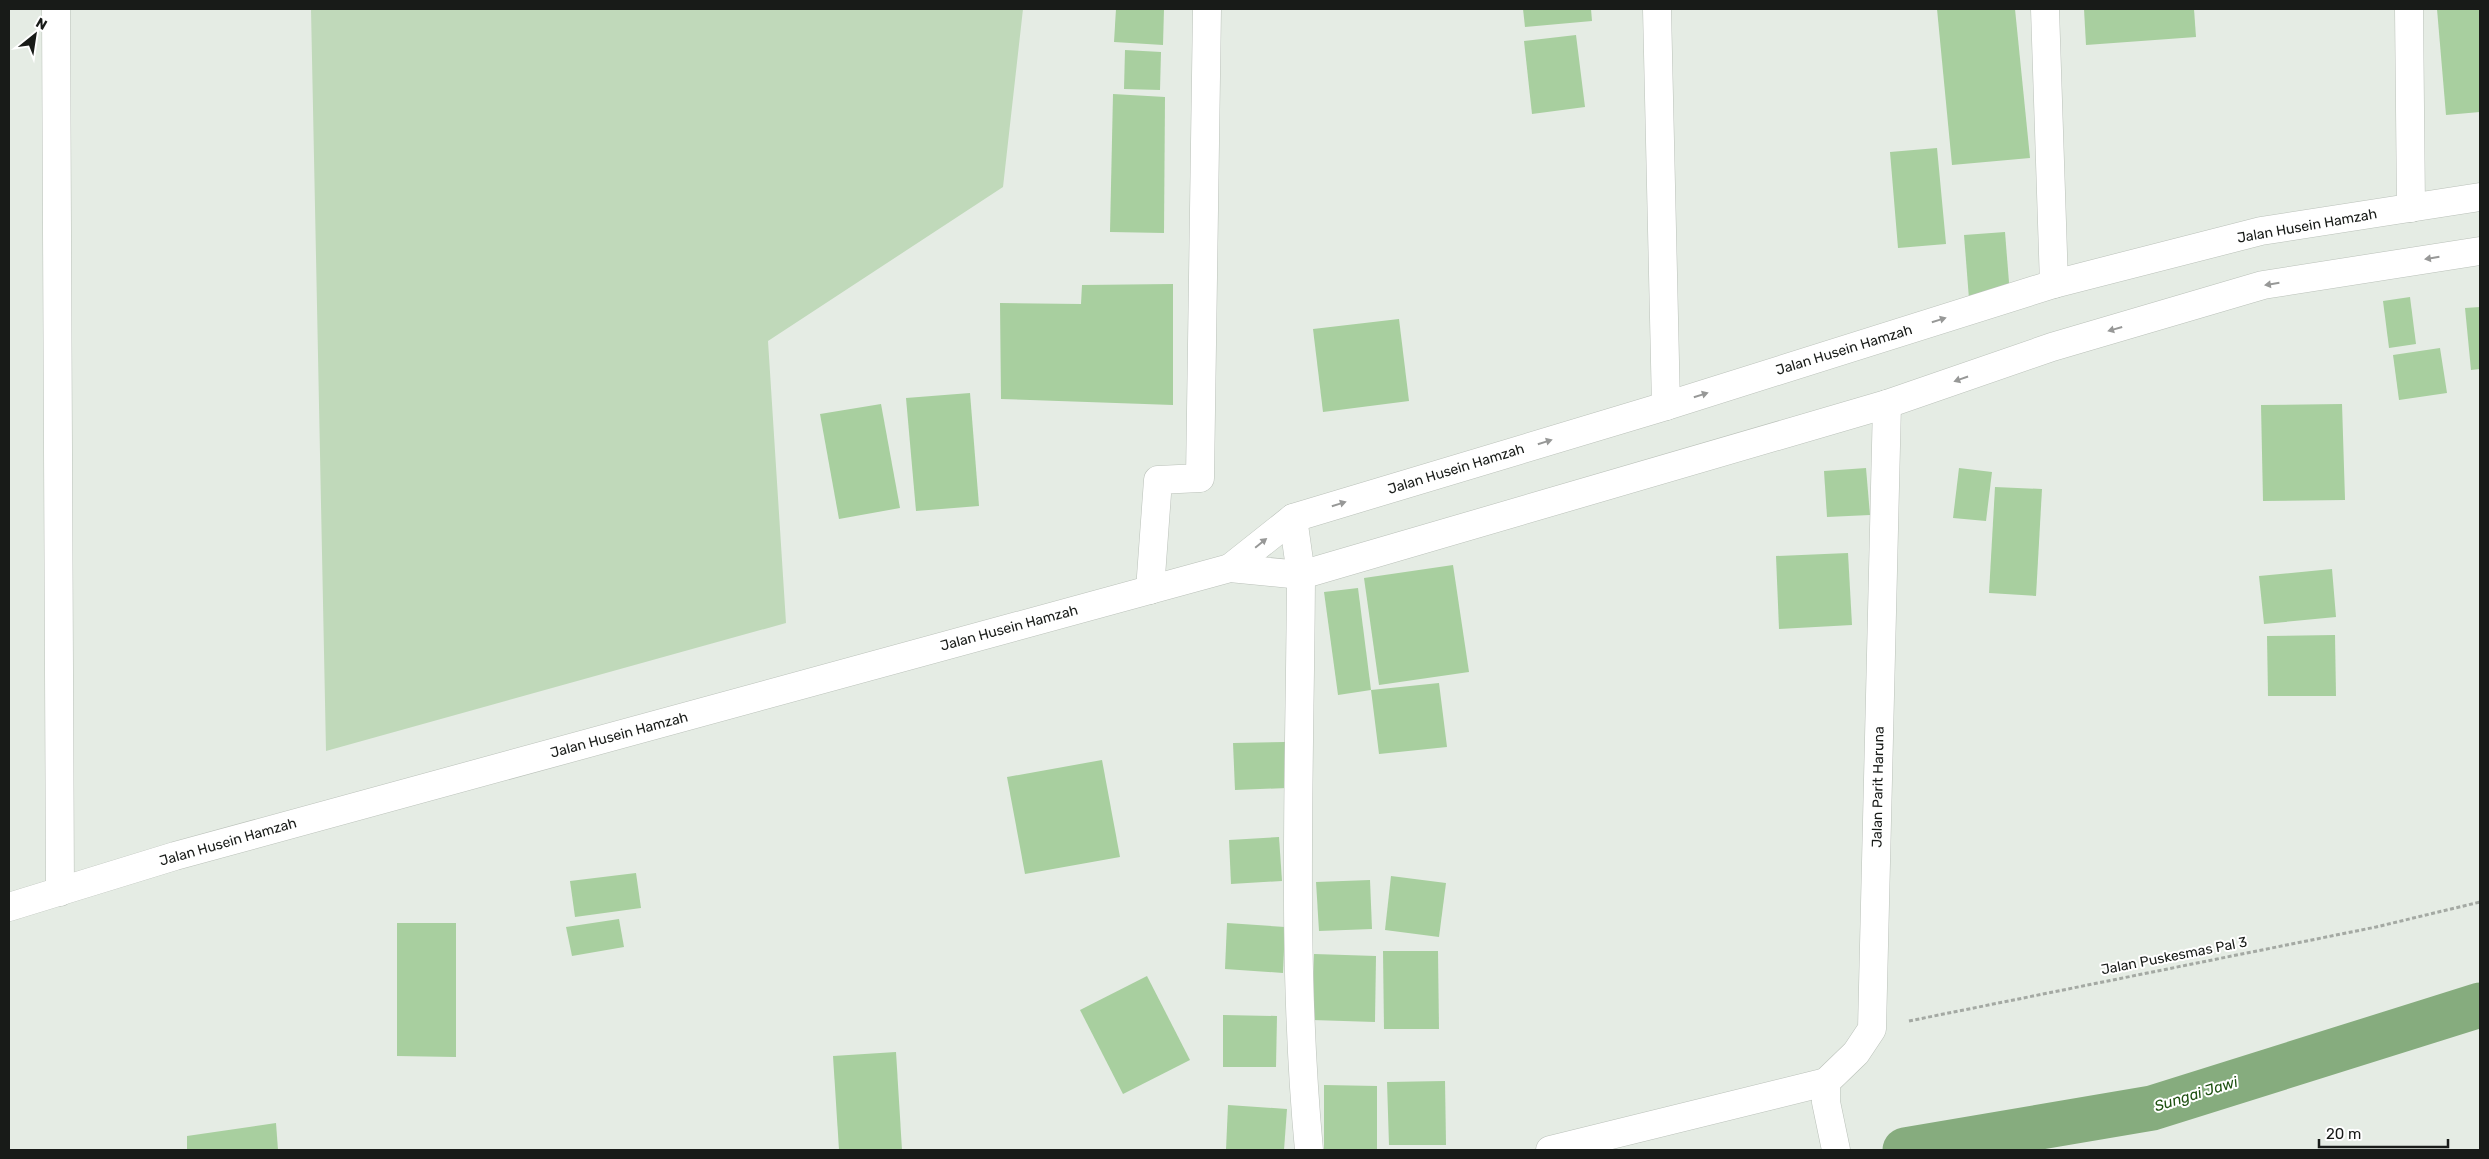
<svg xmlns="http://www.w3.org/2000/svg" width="2489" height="1159" font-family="Rubik,sans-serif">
<rect width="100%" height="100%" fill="#e5ece4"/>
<path fill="#c0d9ba" d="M311,9H1023L1003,187L768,341L786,623L326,751Z"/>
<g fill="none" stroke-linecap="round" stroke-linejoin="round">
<path stroke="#86ac7e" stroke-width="45" d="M1905,1150L2152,1108L2480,1005"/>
</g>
<g fill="#a8cf9f">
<path d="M1116,9H1164L1163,45L1114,42Z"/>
<path d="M1523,9H1591L1592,21L1525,27Z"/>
<path d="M1937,9H2015L2030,158L1952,165Z"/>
<path d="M2084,9H2194L2196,37L2086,45Z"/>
<path d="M2437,9H2480V112L2446,115Z"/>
<path d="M1576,35L1585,107L1532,114L1524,41Z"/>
<path d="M1125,50L1161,52L1160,90L1124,89Z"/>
<path d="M1113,94L1165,97L1164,233L1110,232Z"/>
<path d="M1937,148L1946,244L1898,248L1890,152Z"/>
<path d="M2005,232L2010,295L1969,299L1964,235Z"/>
<path d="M1173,284V405L1001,399L1000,303L1081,304L1082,285Z"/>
<path d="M2410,297L2416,344L2389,348L2383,301Z"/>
<path d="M2480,307V369L2471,370L2465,308Z"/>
<path d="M1399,319L1409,401L1323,412L1313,329Z"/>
<path d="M2440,348L2447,393L2399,400L2393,355Z"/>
<path d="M970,393L979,506L916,511L906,398Z"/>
<path d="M881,404L900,508L839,519L820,414Z"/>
<path d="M2342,404L2345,500L2263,501L2261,405Z"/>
<path d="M1866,468L1870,515L1827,517L1824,471Z"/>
<path d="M1959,468L1992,472L1986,521L1953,518Z"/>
<path d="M1995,487L2042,489L2036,596L1989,593Z"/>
<path d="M1848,553L1852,625L1779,629L1776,556Z"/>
<path d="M1453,565L1469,672L1379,685L1364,578Z"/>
<path d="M2332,569L2336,617L2264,624L2259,576Z"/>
<path d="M1358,588L1371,690L1338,695L1324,592Z"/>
<path d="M2335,635L2336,696H2268L2267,636Z"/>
<path d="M1439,683L1447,747L1379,754L1371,690Z"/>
<path d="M1285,742L1287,788L1235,790L1233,743Z"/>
<path d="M1102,760L1120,857L1025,874L1007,777Z"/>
<path d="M1279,837L1282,881L1231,884L1229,840Z"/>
<path d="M636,873L641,908L575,917L570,881Z"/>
<path d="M1391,876L1446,883L1439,937L1385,930Z"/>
<path d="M1370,880L1372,929L1319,931L1316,882Z"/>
<path d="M619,919L624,947L572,956L566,927Z"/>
<path d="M397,923H456V1057L397,1056Z"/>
<path d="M1227,923L1285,927L1283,973L1225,969Z"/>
<path d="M1383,951H1438L1439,1029H1384Z"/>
<path d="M1314,954L1376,956L1375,1022L1312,1020Z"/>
<path d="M1147,976L1190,1060L1123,1094L1080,1010Z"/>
<path d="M1223,1015L1277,1016L1276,1067H1223Z"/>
<path d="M896,1052L902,1150H839L833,1056Z"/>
<path d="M1445,1081L1446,1145H1389L1387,1082Z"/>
<path d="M1324,1085L1377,1086V1150H1324Z"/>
<path d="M1228,1105L1287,1109L1284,1150H1226Z"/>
<path d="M276,1123L278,1150H187V1136Z"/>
</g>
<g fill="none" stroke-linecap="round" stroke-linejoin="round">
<defs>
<g id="street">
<path d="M56,9L60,892"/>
<path d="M1657,9L1666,406"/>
<path d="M2045,9L2054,284"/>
<path d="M2409,9L2411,208"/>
<path d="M1293,518L1301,575C1300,766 1291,960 1309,1150"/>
<path d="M1150,590L1158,480L1200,478L1207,9"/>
<path d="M1550,1150L1826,1082"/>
</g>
<g id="secondary">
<path d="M1230,568L1293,518L1666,406L2054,284L2261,231L2480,197"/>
<path d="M9,907L175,856L1230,568L1301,575L1887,404L2052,347L2263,285L2480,251"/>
<path d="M1836,1150L1826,1102V1082L1856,1053L1872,1029L1887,404"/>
</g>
</defs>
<use href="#street" stroke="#bac1b9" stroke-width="29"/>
<use href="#secondary" stroke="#bac1b9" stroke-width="29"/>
<path stroke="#a4a9a3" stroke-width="3" stroke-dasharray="4 2.5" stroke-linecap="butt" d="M1909,1021L2376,927L2480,902"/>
<use href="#street" stroke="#fff" stroke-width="28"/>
<use href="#secondary" stroke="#fff" stroke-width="28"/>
</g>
<defs><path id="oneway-solid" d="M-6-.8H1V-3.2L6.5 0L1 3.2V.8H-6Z" transform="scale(1.25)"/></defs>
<g fill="#979897">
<use href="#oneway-solid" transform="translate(2432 258) rotate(171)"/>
<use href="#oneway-solid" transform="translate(2272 284) rotate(171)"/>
<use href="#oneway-solid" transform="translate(1939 320) rotate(-17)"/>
<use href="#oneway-solid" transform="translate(2115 329) rotate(164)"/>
<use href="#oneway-solid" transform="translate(1961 379) rotate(161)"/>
<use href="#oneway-solid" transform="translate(1701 395) rotate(-17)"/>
<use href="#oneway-solid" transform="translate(1545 442) rotate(-17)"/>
<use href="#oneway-solid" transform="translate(1339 504) rotate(-17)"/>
<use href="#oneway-solid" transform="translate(1261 543) rotate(-39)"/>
</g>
<g text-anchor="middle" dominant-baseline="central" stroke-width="4" stroke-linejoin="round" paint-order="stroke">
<g font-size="14" fill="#181b18" stroke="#fff">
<text transform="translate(2307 226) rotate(-10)">Jalan Husein Hamzah</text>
<text transform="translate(1844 350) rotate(-17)">Jalan Husein Hamzah</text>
<text transform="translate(1456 469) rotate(-17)">Jalan Husein Hamzah</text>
<text transform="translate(1009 628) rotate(-15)">Jalan Husein Hamzah</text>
<text transform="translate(619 735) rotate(-15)">Jalan Husein Hamzah</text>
<text transform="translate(1878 787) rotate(-89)">Jalan Parit Haruna</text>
<text transform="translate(228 842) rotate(-16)">Jalan Husein Hamzah</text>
<text transform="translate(2174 956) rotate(-11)">Jalan Puskesmas Pal 3</text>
</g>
<g font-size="15" font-style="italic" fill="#1e5111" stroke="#fff">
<text transform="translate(2196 1094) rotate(-17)">Sungai Jawi</text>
</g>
</g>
<rect width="2489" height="1159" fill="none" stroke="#181b18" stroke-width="20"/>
<g transform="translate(35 35) rotate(30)" stroke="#ffffff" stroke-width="4" paint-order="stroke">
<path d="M0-4L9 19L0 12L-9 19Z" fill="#181b18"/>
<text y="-8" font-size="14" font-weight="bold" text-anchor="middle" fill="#181b18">N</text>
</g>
<path d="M2319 1139v8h129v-8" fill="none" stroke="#181b18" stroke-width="2.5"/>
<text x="2326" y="1139" font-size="15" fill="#181b18" stroke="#ffffff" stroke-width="4" paint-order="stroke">20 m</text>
</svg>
